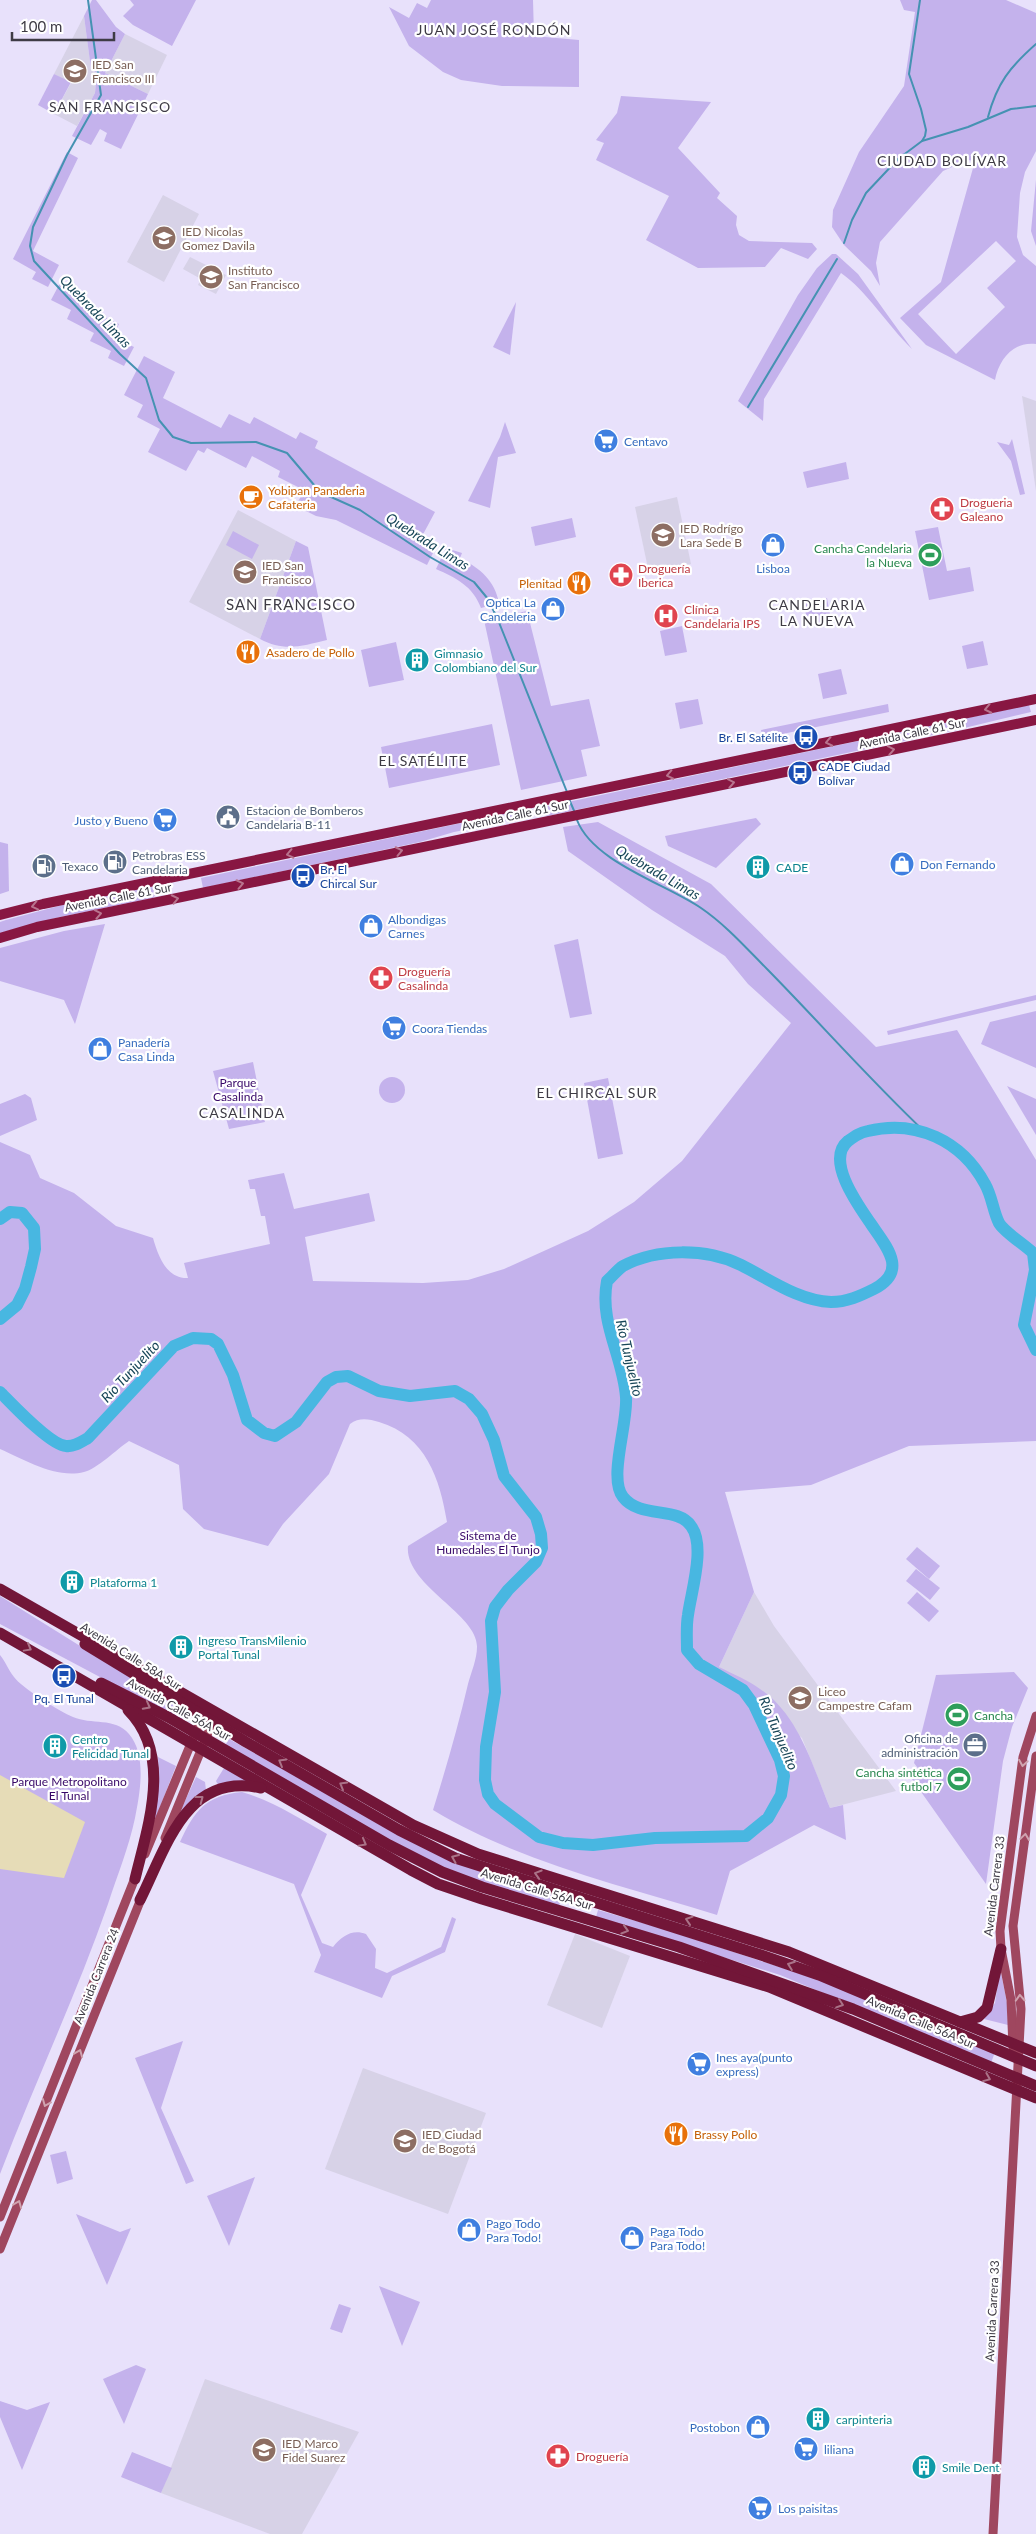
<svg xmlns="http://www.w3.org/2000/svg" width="1036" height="2534" font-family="Lato,sans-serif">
<rect width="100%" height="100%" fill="#e8e1fb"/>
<g fill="#d7d2e7">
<path d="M84,16L91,69L97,73L95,93L77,126L54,114L71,83L54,74Z"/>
<path d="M125,34L167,55L148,94L105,73Z"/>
<path d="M163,195L199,214L164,282L127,262Z"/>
<path d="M190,257L226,275L216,294L198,285L201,279L183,269Z"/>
<path d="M1022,396L1036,401V491Z"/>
<path d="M677,497L691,564L649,573L635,507Z"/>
<path d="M238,510L296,541L260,639L189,602Z"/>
<path d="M754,1592L774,1626L896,1791L830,1808L802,1738L719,1667Z"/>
<path d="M575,1934L630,1956L602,2028L547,2005Z"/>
<path d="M363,2068L486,2113L448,2214L325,2169Z"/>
<path d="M205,2379L359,2432L302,2534H270L161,2493Z"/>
</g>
<g fill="#c4b2ec" fill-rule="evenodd">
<path d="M92,0H96L116,27L125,34L105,73L148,94L121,149L104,141L107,133L100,129L91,145L72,136L95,93L97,73L91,69L84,16Z"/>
<path d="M130,0H196L172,46L133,25L123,16L134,5Z"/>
<path d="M431,0H533L534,36L579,40V87L502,86L461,80L443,72L409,46L389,7L409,18L417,3L427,8Z"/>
<path d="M900,0H1006L1036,13V151L1025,172L1020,193L1017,237L1023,255L1036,266V344C1014,341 999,359 995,380L926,345L900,318L941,282L975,161L968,160L943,171L880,242L876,263L880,286L871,271L844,245L832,227L833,210L859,152L904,86L915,12L904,10ZM996,241L1016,261L987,288L1005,307L956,354L918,314Z"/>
<path d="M54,74L71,82L54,114L38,105Z"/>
<path d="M621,96L711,102L678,148L720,193L717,198L737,216L736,225L739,235L749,241L812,243L817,249L808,259L781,248L765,267L698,268L646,240L669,196L596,160L604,143L596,140L617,113Z"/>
<path d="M67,152L78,158L33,251L59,265L48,287L32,279L36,272L13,259Z"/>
<path d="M1036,180V246L1031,231Z"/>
<path d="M832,254H836L858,274L912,349C888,326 866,290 841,273L764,399L763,421L738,401L798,295L817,268Z"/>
<path d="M60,283L83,295L79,304L119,324L113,337L134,347L124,366L108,358L111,351L90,341L94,333L67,319L71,310L51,300Z"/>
<path d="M516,302L510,355L493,347Z"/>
<path d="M144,356L175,372L163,398L221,428L229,414L250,424L254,417L296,439L300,432L318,441L315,448L435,512L420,540L435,549L427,565L336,520L316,516L296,506L304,490L278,477L280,471L252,456L246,468L207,448L204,453L198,450L186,471L148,452L160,429L137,417L143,405L124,395Z"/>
<path d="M505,422L516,453L498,457L490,508L468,501L500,437Z"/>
<path d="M1012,439L1013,443L1025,494L1020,495L1011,461L997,442L1009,445Z"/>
<path d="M846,462L849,479L807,488L803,472Z"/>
<path d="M572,518L576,537L535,546L531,527Z"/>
<path d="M938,527L947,571L970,567L974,591L929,600L915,531Z"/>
<path d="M233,531L259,545L252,559L226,545Z"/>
<path d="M296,541L308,547L327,640C302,646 284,652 260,639Z"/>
<path d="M446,548L462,553L460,558C480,568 495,581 499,603L481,608C473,586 456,578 436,569Z"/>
<path d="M827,598L831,621L808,626L804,603Z"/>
<path d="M527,611L551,706L589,699L600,746L581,750L587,776L521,790L484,620Z"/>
<path d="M682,626L687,652L665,656L660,631Z"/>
<path d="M983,641L988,665L967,669L962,646Z"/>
<path d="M396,642L404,680L369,687L361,650Z"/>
<path d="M841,669L847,694L823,699L818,674Z"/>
<path d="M698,699L703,724L680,729L675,703Z"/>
<path d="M888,704L889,712L763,738L761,730Z"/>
<path d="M1029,705L1031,712L956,730L547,816L542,813L544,807Z"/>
<path d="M492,724L500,765L389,788L381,747Z"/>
<path d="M513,812L511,818L505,822L454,832L420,842L203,888L201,878Z"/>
<path d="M756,818L761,824L716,868L668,846L665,836Z"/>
<path d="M598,822L711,884L876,1047L957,1030L1036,1160V1441L909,1446L811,1485L725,1492L754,1592L719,1667C733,1674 748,1680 760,1689C799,1715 813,1767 830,1808L843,1805L846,1840L814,1825L730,1871L717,1915C621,1885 519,1862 433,1810C446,1768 458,1727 468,1684C471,1673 477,1659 477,1647C478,1614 404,1585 408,1546L447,1522C440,1479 426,1436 379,1422C369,1419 359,1417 350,1424L329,1474L283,1524L268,1546L204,1529L183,1509L179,1465L129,1441C117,1449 97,1469 84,1472C56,1479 25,1460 0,1449V1142L30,1155L40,1178L74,1193L116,1226L153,1238C158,1255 166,1279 188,1278L184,1263L270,1244L265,1216H261L255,1189H250L248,1180L284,1173L294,1209L369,1193L375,1221L305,1237L313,1281L423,1283L468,1280L504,1269L588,1231L634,1202L682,1161L791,1023L748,984L725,956L652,910L568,851L563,827Z"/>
<path d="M0,842L8,844L9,891L0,894Z"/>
<path d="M162,885L153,898L56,918L0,933V922L6,920L74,902Z"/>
<path d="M105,924L75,1024L64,1000L0,981V948L64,931Z"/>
<path d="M578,939L592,1014L570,1018L554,945Z"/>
<path d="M1036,995V1000L888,1035L887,1031Z"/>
<path d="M1036,1011V1068L981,1044L990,1022Z"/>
<path d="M253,1062L265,1122L229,1129L213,1071Z"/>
<circle cx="392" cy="1090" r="13"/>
<path d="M608,1078L623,1154L598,1159L584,1083Z"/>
<path d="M1007,1086L1036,1099V1135Z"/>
<path d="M25,1094L31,1098L37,1120L0,1136V1104Z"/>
<path d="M917,1547L940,1566L929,1579L906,1559Z"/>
<path d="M916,1569L940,1588L930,1600L906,1581Z"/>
<path d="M917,1592L939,1611L929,1622L907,1603Z"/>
<path d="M0,1596L186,1712L181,1720L0,1624Z"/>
<path d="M0,1655C6,1662 8,1670 14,1677C21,1687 60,1712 73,1717C91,1725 115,1717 129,1734C147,1755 140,1793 135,1818C129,1847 117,1876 108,1904C76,1996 34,2084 0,2174Z"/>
<path d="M1014,1672L1028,1688L1012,1727L1003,1761L986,1884L912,1779L923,1775L914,1763L936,1675Z"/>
<path d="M229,1739L365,1815L562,1896L559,1906L511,1892L432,1864L225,1746Z"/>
<path d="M158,1757L176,1766L151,1830L159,1774Z"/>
<path d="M224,1768L250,1782L218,1785L216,1781Z"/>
<path d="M196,1777L205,1782L206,1790L179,1814Z"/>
<path d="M242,1792C273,1801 299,1818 327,1834L301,1895L322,1943L333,1947C342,1936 352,1929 366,1934L376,1949L375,1968L387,1973L441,1947L452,1917L456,1919L445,1952L392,1976L382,1998L314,1972L321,1955L294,1884L180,1842C195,1810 205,1796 242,1792Z"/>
<path d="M598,1910L664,1929L819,1980L995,2052L991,2063L780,1975L596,1917Z"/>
<path d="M1000,1968L1007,2003L1008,2025L984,2019L995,2003Z"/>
<path d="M183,2041L161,2108L194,2181L186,2184L135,2058Z"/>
<path d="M66,2151L73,2179L57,2184L50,2155Z"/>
<path d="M255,2177L229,2246L207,2196Z"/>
<path d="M76,2214L120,2232L131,2228L107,2285Z"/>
<path d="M379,2286L420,2302L402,2346Z"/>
<path d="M339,2304L351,2308L342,2333L330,2329Z"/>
<path d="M136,2365L146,2369L124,2424L103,2379Z"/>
<path d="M0,2401L27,2410L50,2402L22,2470L0,2417Z"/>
<path d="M132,2452L172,2468L161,2493L121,2477Z"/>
</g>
<path fill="#e6dcb7" d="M0,1775L85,1822L64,1878L0,1869Z"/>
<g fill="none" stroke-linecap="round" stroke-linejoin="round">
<g stroke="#4592b2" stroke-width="2">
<path d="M88,0L101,95L67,155L33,227L30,246L34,261L120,354L146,378L159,420L173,437L191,443L256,442L287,453L320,492L360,510L430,557L474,582L488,599L498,620L567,792"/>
<path d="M988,117C997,83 1010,67 1036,44"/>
<path d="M922,141L968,127L1011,109L1036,106"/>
<path d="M844,243L852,220L866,193L898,159L922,141L925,136L926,130L921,109L909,74L920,0"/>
<path d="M748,407L837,259"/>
<path d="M569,799L575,813"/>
<path d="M577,820C593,862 666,884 701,908C726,925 747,949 768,970C821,1024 871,1081 926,1133"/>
</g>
<g stroke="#48b7e1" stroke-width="12">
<path d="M0,1219L10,1212L22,1213L34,1228L35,1249L31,1267L25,1289L17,1305L0,1319"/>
<path d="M0,1392C12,1404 50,1445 66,1446C74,1447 81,1442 88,1438L174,1346L193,1338L211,1339L218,1344L233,1375L247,1420L264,1433L275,1436L296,1422L327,1382L336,1377L348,1376L379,1391L410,1396L455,1391L469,1399L482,1414L494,1440L504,1476L536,1517L541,1534L542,1548L536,1562L508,1590L495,1607L491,1621L495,1692L486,1747L485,1780L488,1794L495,1804L539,1837L563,1843L593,1845L655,1838L746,1836L768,1818L781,1795L784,1776L780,1760L754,1705L743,1690L699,1664L687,1650C687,1638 686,1626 688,1615C691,1592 706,1546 691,1526C678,1506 640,1519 623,1497C608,1478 628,1424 626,1397C623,1356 599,1323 607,1281C612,1277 617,1270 623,1266C657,1248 706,1248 741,1265C769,1279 799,1301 831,1302C847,1302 860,1296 874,1289C909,1271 886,1246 871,1224C858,1205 825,1160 848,1141C855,1136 859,1133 868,1131C916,1119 962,1141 985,1184C992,1196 993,1211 999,1223C1004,1232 1025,1245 1033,1253L1035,1270L1024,1325L1036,1350"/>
</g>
<g stroke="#9f475f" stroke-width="9">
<path d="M165,1838L215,1716"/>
<path d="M145,1854L204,1712"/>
<path d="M1013,2047L1011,2000L1001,1949L1000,1931L1023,1757L1036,1716"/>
<path d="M0,2217L137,1873"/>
<path d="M0,2249L143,1894"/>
<path d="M993,2534L1021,2009L1013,1926L1036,1756"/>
</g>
<g stroke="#881742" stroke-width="10">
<path d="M0,915L43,904L1036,699"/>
<path d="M0,938L37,927L1036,720"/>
</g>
<g stroke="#721638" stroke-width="11">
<path d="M0,1589L413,1825L478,1854L789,1952L1036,2053"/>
<path d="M0,1633L411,1870L438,1884L482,1899L769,1987L1036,2098"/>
<path d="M85,1644L246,1742L399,1830L455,1858L761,1955L819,1975L1036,2066"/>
<path d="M101,1683L168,1717L389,1845L442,1872L482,1887L679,1947L853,2009L1036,2086"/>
<path d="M128,1710C173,1755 148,1825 135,1879"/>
<path d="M140,1900C167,1846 186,1772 261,1788"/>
<path d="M960,2022L978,2017L987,2008L1001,1949"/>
</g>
</g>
<defs><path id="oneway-chevron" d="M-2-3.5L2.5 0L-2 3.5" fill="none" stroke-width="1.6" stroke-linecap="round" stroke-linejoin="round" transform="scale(1.25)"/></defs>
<g stroke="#b8748e">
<use href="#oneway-chevron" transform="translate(988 709) rotate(168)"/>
<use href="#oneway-chevron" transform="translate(829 742) rotate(168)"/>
<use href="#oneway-chevron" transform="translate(891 750) rotate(-11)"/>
<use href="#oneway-chevron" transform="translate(670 775) rotate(168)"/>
<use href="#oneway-chevron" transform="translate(731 783) rotate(-11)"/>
<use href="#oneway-chevron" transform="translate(399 851) rotate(-12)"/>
<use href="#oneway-chevron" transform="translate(290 854) rotate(168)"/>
<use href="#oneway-chevron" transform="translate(240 884) rotate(-12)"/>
<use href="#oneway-chevron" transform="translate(175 899) rotate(-12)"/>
<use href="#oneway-chevron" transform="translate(35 906) rotate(167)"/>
<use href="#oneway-chevron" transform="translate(98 914) rotate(-11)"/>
</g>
<g stroke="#aa7388">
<use href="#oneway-chevron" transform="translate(28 1648) rotate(29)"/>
<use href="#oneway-chevron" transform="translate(147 1706) rotate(28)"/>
<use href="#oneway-chevron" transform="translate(282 1762) rotate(-150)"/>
<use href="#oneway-chevron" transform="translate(343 1785) rotate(-150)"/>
<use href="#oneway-chevron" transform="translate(200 1799) rotate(-37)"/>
<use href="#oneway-chevron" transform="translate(363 1843) rotate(29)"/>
<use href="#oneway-chevron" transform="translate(455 1858) rotate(-157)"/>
<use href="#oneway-chevron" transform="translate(538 1874) rotate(-163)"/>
<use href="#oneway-chevron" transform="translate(689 1920) rotate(-162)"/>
<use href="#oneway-chevron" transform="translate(625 1930) rotate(17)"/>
<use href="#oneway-chevron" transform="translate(791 1965) rotate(-160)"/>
<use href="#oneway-chevron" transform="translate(840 2004) rotate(19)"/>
<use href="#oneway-chevron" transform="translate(987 2078) rotate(22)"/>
</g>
<g stroke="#cfa3af">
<use href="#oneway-chevron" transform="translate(1023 1763) rotate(99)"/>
<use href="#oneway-chevron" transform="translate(1025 1837) rotate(-82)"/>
<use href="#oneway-chevron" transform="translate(1020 1998) rotate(-93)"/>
<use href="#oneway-chevron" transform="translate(79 2053) rotate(-68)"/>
<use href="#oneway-chevron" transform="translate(46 2103) rotate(112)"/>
<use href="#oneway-chevron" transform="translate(18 2204) rotate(-68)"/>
</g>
<defs>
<symbol id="school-disc" viewBox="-11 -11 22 22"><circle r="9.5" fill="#8d6e63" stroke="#fff"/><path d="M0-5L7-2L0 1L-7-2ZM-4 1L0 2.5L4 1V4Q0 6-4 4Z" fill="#fff"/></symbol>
<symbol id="supermarket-disc" viewBox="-11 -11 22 22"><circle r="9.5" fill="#3f7fe0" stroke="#fff"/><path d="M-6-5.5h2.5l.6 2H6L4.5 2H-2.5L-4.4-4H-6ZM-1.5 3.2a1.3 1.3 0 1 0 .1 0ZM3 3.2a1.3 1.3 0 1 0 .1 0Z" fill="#fff"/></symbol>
<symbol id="cafe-disc" viewBox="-11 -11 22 22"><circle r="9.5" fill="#e8710a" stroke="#fff"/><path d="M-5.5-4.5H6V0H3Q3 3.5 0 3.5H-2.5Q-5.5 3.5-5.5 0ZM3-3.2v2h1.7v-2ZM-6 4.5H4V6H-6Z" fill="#fff"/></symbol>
<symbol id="pharmacy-disc" viewBox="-11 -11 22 22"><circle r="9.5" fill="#e0444e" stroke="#fff"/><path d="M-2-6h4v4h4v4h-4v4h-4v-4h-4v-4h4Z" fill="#fff"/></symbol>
<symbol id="shop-disc" viewBox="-11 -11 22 22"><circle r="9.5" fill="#3f7fe0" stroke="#fff"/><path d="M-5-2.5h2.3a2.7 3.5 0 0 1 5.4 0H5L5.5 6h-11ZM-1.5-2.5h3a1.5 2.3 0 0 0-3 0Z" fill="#fff"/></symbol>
<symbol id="stadium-disc" viewBox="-11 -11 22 22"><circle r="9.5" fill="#2e9e5b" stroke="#fff"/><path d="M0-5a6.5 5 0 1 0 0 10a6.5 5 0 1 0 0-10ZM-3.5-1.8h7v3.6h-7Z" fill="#fff"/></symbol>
<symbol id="restaurant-disc" viewBox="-11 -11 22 22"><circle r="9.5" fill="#e8710a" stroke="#fff"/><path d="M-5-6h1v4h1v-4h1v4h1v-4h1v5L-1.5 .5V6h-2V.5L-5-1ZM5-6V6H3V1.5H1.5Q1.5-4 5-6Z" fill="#fff"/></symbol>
<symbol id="hospital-disc" viewBox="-11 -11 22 22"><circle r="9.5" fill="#e0444e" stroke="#fff"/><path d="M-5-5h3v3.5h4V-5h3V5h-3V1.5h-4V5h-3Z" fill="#fff"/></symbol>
<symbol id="building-disc" viewBox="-11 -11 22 22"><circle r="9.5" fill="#0f9aa8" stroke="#fff"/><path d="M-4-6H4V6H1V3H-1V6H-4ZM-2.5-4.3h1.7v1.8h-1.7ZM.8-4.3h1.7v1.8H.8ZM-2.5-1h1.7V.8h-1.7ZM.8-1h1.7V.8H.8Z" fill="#fff"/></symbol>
<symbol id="bus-disc" viewBox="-11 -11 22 22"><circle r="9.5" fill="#1a4fb4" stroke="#fff"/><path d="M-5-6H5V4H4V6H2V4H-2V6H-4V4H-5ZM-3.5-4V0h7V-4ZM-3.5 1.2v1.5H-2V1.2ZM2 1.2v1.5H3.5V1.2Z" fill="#fff"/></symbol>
<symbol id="civic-disc" viewBox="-11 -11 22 22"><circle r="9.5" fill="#5c6f8a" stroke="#fff"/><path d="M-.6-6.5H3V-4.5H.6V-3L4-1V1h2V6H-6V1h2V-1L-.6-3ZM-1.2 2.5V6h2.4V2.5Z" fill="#fff"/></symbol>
<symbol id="fuel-disc" viewBox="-11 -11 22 22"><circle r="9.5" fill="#5c6f8a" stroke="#fff"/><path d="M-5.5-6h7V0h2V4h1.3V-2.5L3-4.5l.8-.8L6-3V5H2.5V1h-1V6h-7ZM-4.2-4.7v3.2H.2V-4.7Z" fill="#fff"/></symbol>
<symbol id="office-disc" viewBox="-11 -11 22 22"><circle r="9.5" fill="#5c6f8a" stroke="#fff"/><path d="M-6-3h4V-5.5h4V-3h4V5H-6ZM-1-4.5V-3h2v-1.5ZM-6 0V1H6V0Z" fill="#fff"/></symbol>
</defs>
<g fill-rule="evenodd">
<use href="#school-disc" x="61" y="57" width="28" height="28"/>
<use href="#school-disc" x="150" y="224" width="28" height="28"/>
<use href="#school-disc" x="197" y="263" width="28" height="28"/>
<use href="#supermarket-disc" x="592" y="427" width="28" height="28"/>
<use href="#cafe-disc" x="237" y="483" width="28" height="28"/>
<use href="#pharmacy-disc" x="928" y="495" width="28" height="28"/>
<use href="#school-disc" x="649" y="521" width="28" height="28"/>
<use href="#shop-disc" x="759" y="531" width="28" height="28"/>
<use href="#stadium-disc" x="916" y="541" width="28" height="28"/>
<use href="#school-disc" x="231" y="558" width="28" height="28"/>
<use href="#pharmacy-disc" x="607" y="561" width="28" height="28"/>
<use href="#restaurant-disc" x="565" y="569" width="28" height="28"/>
<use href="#shop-disc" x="539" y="595" width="28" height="28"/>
<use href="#hospital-disc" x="652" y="602" width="28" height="28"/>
<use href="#restaurant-disc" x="234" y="638" width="28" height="28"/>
<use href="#building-disc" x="403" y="646" width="28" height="28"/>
<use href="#bus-disc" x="792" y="723" width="28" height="28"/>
<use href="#bus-disc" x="786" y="759" width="28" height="28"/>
<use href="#civic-disc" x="214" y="803" width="28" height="28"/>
<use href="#supermarket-disc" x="151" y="806" width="28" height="28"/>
<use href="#fuel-disc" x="101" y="848" width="28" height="28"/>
<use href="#shop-disc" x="888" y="850" width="28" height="28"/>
<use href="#fuel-disc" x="30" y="852" width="28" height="28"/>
<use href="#building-disc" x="744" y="853" width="28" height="28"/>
<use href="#bus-disc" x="289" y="862" width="28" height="28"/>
<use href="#shop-disc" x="357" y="912" width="28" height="28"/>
<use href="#pharmacy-disc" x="367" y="964" width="28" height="28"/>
<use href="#supermarket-disc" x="380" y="1014" width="28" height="28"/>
<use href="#shop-disc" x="86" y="1035" width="28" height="28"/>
<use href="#building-disc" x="58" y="1568" width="28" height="28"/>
<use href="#building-disc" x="167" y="1633" width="28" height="28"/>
<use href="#bus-disc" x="50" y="1662" width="28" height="28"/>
<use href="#school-disc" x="786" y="1684" width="28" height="28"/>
<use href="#stadium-disc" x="943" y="1701" width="28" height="28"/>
<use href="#office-disc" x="961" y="1731" width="28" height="28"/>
<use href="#building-disc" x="41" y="1732" width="28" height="28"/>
<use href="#stadium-disc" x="945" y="1765" width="28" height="28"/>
<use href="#supermarket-disc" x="685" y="2050" width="28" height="28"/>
<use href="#restaurant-disc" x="662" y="2120" width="28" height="28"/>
<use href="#school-disc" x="391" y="2127" width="28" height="28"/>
<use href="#shop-disc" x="455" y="2216" width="28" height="28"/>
<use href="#shop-disc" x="618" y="2224" width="28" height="28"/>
<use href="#building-disc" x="804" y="2405" width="28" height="28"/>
<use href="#shop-disc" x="744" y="2413" width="28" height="28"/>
<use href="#supermarket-disc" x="792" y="2435" width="28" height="28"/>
<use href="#school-disc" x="250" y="2436" width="28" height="28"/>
<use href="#pharmacy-disc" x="544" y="2442" width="28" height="28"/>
<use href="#building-disc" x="910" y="2453" width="28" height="28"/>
<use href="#supermarket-disc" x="746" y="2494" width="28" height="28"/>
</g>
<g text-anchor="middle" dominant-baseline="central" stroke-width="4.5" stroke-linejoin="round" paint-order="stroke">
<g font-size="12" fill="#785e54" stroke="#fff" text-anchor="start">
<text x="92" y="64">IED San<tspan x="92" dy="14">Francisco III</tspan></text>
<text x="182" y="231">IED Nicolas<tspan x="182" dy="14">Gomez Davila</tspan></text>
<text x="228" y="270">Instituto<tspan x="228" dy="14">San Francisco</tspan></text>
<text x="680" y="528">IED Rodrígo<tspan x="680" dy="14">Lara Sede B</tspan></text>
<text x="262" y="565">IED San<tspan x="262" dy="14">Francisco</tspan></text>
<text x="818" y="1691">Liceo<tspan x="818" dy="14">Campestre Cafam</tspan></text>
<text x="422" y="2134">IED Ciudad<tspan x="422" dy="14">de Bogotá</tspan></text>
<text x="282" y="2443">IED Marco<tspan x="282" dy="14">Fidel Suarez</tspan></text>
</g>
<g font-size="12" fill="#366cbe" stroke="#fff" text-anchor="start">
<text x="624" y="441">Centavo</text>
<text x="773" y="568" text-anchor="middle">Lisboa</text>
<text x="536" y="602" text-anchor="end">Optica La<tspan x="536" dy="14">Candeleria</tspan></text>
<text x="148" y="820" text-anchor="end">Justo y Bueno</text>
<text x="920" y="864">Don Fernando</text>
<text x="388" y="919">Albondigas<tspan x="388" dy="14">Carnes</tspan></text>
<text x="412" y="1028">Coora Tiendas</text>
<text x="118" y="1042">Panadería<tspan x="118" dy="14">Casa Linda</tspan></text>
<text x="716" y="2057">Ines aya(punto<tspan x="716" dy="14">express)</tspan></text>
<text x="486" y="2223">Pago Todo<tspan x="486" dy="14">Para Todo!</tspan></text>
<text x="650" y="2231">Paga Todo<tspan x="650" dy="14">Para Todo!</tspan></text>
<text x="740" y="2427" text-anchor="end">Postobon</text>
<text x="824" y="2449">liliana</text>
<text x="778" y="2508">Los paisitas</text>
</g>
<g font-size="12" fill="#c56008" stroke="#fff" text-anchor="start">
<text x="268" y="490">Yobipan Panaderia<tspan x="268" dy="14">Cafateria</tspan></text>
<text x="562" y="583" text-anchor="end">Plenitad</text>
<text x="266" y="652">Asadero de Pollo</text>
<text x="694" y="2134">Brassy Pollo</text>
</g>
<g font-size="12" fill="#be3a42" stroke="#fff" text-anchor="start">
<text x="960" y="502">Drogueria<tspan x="960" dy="14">Galeano</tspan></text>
<text x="638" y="568">Droguería<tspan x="638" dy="14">Iberica</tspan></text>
<text x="684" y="609">Clínica<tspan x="684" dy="14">Candelaria IPS</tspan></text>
<text x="398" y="971">Droguería<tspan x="398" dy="14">Casalinda</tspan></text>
<text x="576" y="2456">Droguería</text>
</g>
<g font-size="12" fill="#27864d" stroke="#fff" text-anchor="end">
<text x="912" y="548">Cancha Candelaria<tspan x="912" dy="14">la Nueva</tspan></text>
<text x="974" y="1715" text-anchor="start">Cancha</text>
<text x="942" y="1772">Cancha sintética<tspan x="942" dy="14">futbol 7</tspan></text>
</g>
<g font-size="12" fill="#0d838f" stroke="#fff" text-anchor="start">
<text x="434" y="653">Gimnasio<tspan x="434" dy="14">Colombiano del Sur</tspan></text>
<text x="776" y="867">CADE</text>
<text x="90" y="1582">Plataforma 1</text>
<text x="198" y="1640">Ingreso TransMilenio<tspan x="198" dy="14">Portal Tunal</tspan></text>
<text x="72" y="1739">Centro<tspan x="72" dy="14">Felicidad Tunal</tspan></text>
<text x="836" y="2419">carpinteria</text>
<text x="942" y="2467">Smile Dent</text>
</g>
<g font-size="12" fill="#3e3b45" stroke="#fff">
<text transform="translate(912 733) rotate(-12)">Avenida Calle 61 Sur</text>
<text transform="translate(515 815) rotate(-12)">Avenida Calle 61 Sur</text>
<text transform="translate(118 897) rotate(-11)">Avenida Calle 61 Sur</text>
<text transform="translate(131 1656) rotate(32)">Avenida Calle 58A Sur</text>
<text transform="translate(179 1709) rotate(29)">Avenida Calle 56A Sur</text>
<text transform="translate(994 1886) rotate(-83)">Avenida Carrera 33</text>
<text transform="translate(537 1889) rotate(17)">Avenida Calle 56A Sur</text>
<text transform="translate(96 1976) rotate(-68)">Avenida Carrera 24</text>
<text transform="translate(921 2022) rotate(23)">Avenida Calle 56A Sur</text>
<text transform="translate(992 2311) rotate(-87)">Avenida Carrera 33</text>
</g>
<g font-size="12" fill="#164399" stroke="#fff" text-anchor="start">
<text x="788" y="737" text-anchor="end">Br. El Satélite</text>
<text x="818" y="766">CADE Ciudad<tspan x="818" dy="14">Bolívar</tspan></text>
<text x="320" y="869">Br. El<tspan x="320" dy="14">Chircal Sur</tspan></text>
<text x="64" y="1698" text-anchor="middle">Pq. El Tunal</text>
</g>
<g font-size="12" fill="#4e5e75" stroke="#fff" text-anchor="start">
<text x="246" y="810">Estacion de Bomberos<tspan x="246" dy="14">Candelaria B-11</tspan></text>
<text x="132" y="855">Petrobras ESS<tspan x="132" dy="14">Candelaria</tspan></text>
<text x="62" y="866">Texaco</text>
<text x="958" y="1738" text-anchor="end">Oficina de<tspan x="958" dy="14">administración</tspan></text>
</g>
<g font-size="12" fill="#380868" stroke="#fff">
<text x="238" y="1082">Parque<tspan x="238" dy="14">Casalinda</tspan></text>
<text x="488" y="1535">Sistema de<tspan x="488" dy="14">Humedales El Tunjo</tspan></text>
<text x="69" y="1781">Parque Metropolitano<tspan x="69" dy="14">El Tunal</tspan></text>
</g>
<g font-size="14" letter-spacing="1" fill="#3e3b45" stroke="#fff">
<text x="494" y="29">JUAN JOSÉ RONDÓN</text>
<text x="110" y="106">SAN FRANCISCO</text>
<text x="942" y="160">CIUDAD BOLÍVAR</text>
<text x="817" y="604">CANDELARIA<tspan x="817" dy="16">LA NUEVA</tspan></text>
<text x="423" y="760">EL SATÉLITE</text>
<text x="597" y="1092">EL CHIRCAL SUR</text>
<text x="242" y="1112">CASALINDA</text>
</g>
<g font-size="14" font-style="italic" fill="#184658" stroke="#fff">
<text transform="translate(96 311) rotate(46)">Quebrada Limas</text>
<text transform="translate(428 541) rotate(32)">Quebrada Limas</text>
<text transform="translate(658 872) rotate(30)">Quebrada Limas</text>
<text transform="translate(630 1358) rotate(77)">Río Tunjuelito</text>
<text transform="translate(130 1371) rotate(-47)">Río Tunjuelito</text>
<text transform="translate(779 1733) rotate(67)">Río Tunjuelito</text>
</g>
<g font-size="15" letter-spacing="1" fill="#3e3b45" stroke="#fff">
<text x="291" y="604">SAN FRANCISCO</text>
</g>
</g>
<path d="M12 32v8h102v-8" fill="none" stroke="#3e3b45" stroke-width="2.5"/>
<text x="20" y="32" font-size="15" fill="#3e3b45" stroke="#ffffff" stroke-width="4" paint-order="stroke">100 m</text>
</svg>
